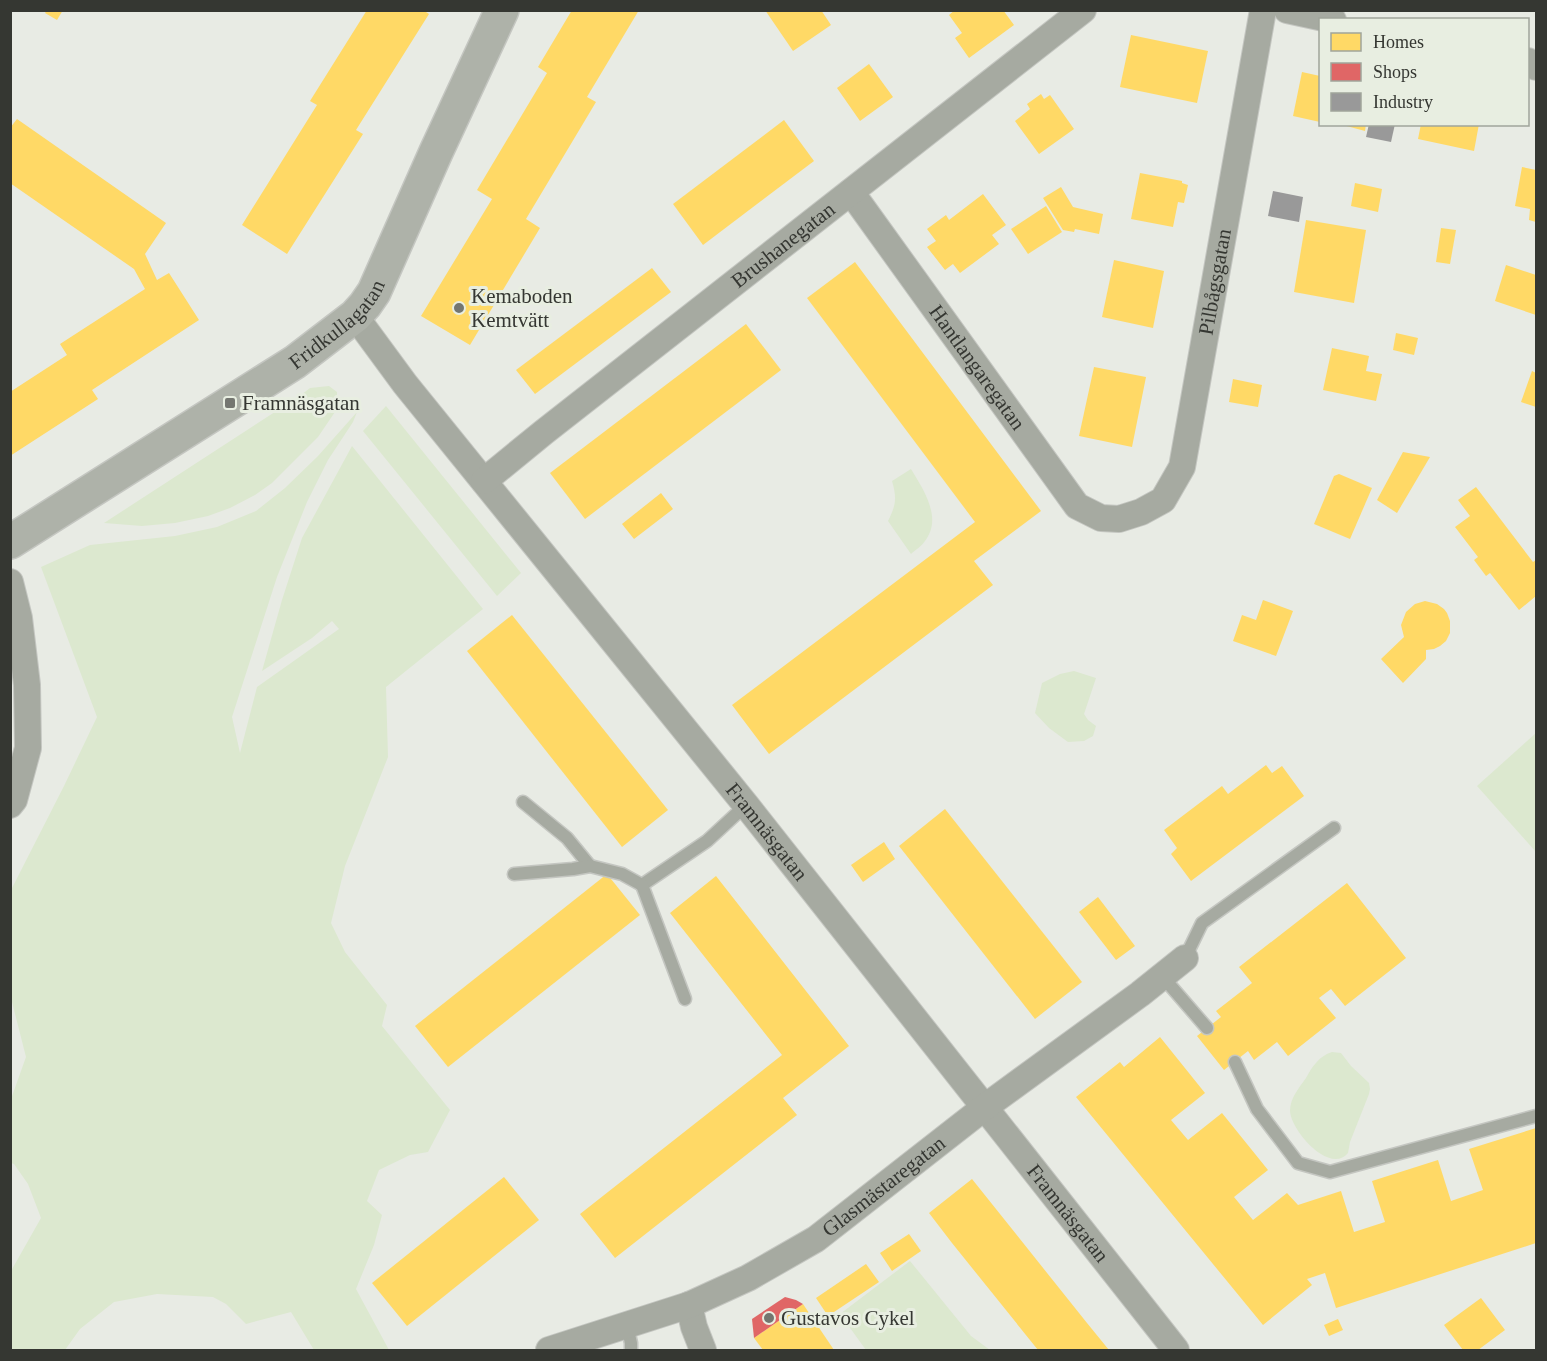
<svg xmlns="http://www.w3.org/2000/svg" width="1547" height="1361" font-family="Georgia,serif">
<rect width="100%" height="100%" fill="#e8ebe4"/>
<g fill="#dce8cf">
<path d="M329,386L337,392V409L318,437L272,483L255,495L230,508L208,516L175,523L142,526L104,523L301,395L310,388Z"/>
<path d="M386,406L521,573L497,596L363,431Z"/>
<path d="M357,412L353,422L328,460L307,502L277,577L232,717L240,753L257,687L339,629L332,621L312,638L262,671L282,600L302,538L352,446L483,609L386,687L388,757L345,866L331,923L345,952L387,1005L382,1026L450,1110L428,1152L410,1155L379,1170L367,1201L382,1215L374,1245L356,1289L389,1350H314L291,1312L246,1324L226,1304L213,1297L157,1294L114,1302L80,1329L65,1350H11V1271L41,1218L28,1184L14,1164L11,1163V1099L26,1057L11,998V890L64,786L97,717L41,567L90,545L175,536L217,527L256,511L285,488L318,456Z"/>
<path d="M911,469C923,489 943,518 925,541C922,546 915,550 911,554L888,521C896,505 897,498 892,481Z"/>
<path d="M1074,671L1096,678L1084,714L1088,720L1096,726L1093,736L1084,741L1068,742L1049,728L1035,713L1042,683L1060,674Z"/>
<path d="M1536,733V852L1477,786Z"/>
<path d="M1332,1052L1341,1053L1351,1066L1369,1083L1370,1089L1369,1094L1350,1142L1348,1153C1330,1175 1291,1131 1290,1111C1290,1098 1299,1088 1306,1078C1312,1067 1319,1056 1332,1052Z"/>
<path d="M910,1261L971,1336L990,1350H866L840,1314Z"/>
</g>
<g fill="#ffd966">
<path d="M47,10H63L57,20L45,13Z"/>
<path d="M367,10H423L429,14L356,130L363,134L287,254L242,225L317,105L310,101Z"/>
<path d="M572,10H639L587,97L596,102L526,219L540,228L470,345L421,316L492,199L477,190L547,73L538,67Z"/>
<path d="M765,10H821L831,25L793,51Z"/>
<path d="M955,10H1003L1014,25L969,58L955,38L962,33L949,15Z"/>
<path d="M1131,35L1208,51L1197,103L1120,87Z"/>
<path d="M869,64L893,97L860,121L837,88Z"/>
<path d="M1302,72L1320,76V122L1293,116Z"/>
<path d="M1041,94L1044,99L1050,95L1074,129L1039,154L1015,121L1030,109L1027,104Z"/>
<path d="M17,119L166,223L145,254L157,280L169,273L199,320L92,390L98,399L10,456V392L67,355L60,344L145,289L134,269L10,183V128Z"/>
<path d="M784,120L814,161L703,245L673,204Z"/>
<path d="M1339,124H1366L1365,131Z"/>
<path d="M1421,124H1479L1474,151L1418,139Z"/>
<path d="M1522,167L1536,170V222L1529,220L1530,209L1515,206Z"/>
<path d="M1140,173L1182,181V183L1188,185L1184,203L1178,202L1173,227L1131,219Z"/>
<path d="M1355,183L1382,189L1378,212L1351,206Z"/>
<path d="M1061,187L1073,207L1103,214L1099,234L1075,229L1074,232L1063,230L1043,198Z"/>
<path d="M983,194L1006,225L992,235L999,244L960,273L953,264L945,270L927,247L936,241L927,229L946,215L949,220Z"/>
<path d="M1046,206L1062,232L1028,254L1011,229Z"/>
<path d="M1306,220L1366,230L1354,303L1294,292Z"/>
<path d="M1441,228L1456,230L1450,264L1436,262Z"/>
<path d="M1114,260L1164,271L1153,328L1102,317Z"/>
<path d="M855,262L1041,511L974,561L993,585L769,754L732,705L975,522L807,298Z"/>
<path d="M1506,265L1536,275V315L1495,301Z"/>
<path d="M652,268L671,292L535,394L516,370Z"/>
<path d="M746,324L781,370L585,519L550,473Z"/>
<path d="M1396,333L1418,338L1414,355L1393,350Z"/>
<path d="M1332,348L1369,356L1366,371L1382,374L1376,401L1323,390Z"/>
<path d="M1094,367L1146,377L1132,447L1079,436Z"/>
<path d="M1532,371L1536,373V407L1521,402Z"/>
<path d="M1233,379L1262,385L1258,407L1229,402Z"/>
<path d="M1403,452L1430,457L1397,513L1377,500Z"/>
<path d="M1339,474L1372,488L1350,539L1314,524L1334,476Z"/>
<path d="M1476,487L1533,562L1536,560V596L1519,610L1490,573L1486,576L1474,560L1478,557L1455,527L1470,516L1458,500Z"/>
<path d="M661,493L673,509L634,539L622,524Z"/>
<path d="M1263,600L1293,611L1276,656L1233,641L1242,615L1256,620Z"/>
<path d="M1425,601L1437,604L1444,609L1447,613L1450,621V633L1446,641L1440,646L1434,649L1426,650V659L1403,683L1381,659L1404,637L1401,625L1406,612L1415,604Z"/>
<path d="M512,615L668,810L622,847L467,651Z"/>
<path d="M1266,765L1272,773L1282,766L1304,796L1191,881L1171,854L1177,848L1164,830L1222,786L1228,794Z"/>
<path d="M945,809L1082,982L1035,1019L899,846Z"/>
<path d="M884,842L895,859L863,882L851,865Z"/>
<path d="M607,874L640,915L448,1067L415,1026Z"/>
<path d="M716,876L849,1046L783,1098L797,1115L615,1258L580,1214L782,1055L670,913Z"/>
<path d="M1347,883L1406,958L1345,1006L1331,989L1319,998L1336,1018L1288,1056L1277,1042L1254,1060L1248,1051L1224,1070L1197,1036L1221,1017L1216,1011L1252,983L1239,967Z"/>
<path d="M1098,897L1135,946L1116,960L1079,912Z"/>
<path d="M1160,1037L1205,1093L1171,1120L1188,1140L1222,1113L1268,1170L1234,1197L1253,1220L1287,1193L1298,1205L1341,1191L1354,1232L1385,1222L1372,1181L1438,1160L1451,1201L1483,1190L1469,1149L1536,1128V1243L1336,1308L1325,1273L1307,1279L1312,1285L1263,1325L1076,1097L1120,1062L1124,1067Z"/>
<path d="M504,1177L539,1220L407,1326L372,1283Z"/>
<path d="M972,1179L1087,1323L1109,1350H1038L952,1243L929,1213Z"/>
<path d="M909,1234L921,1251L892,1271L880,1253Z"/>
<path d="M866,1264L879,1282L828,1316L816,1298Z"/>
<path d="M1481,1298L1505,1330L1478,1350H1463L1444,1325Z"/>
<path d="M803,1304L834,1350H763L754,1338Z"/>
<path d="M1338,1319L1343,1330L1329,1336L1324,1325Z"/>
</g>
<path fill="#e06666" d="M785,1297L796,1300L803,1304L754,1338L752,1319Z"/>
<g fill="#999">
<path d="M1369,124H1395L1391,142L1366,137Z"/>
<path d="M1273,191L1303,197L1299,222L1268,216Z"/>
</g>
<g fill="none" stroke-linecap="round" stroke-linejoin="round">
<defs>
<g id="lane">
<path d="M523,802L567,838L590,866"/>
<path d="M514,874L573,869L590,866L622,874L642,885L707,841L746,805"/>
<path d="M642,885L685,999"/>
<path d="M1185,958L1202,923L1334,828"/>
<path d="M1162,976L1207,1028"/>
<path d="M1235,1062L1257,1109L1298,1163L1330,1172L1536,1116"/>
<path d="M627,1326L631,1343V1350"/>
</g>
<g id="street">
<path d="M1287,10L1333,20"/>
<path d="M1528,61L1536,67"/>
<path id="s1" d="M851,192L1077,506L1101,518L1119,519L1141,512L1163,500L1182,467L1263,10"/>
<path id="s2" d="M355,316L405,384L746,805L1176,1350"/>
<path id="s3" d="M484,481L544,432L1083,10"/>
<path d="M10,582L19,618L27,685L28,748L14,800L10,805"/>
<path d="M689,1305L694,1327L703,1350"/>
<path id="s4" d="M549,1350L689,1305L748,1278L816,1239L985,1107L1140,994L1185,958"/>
</g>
<g id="secondary">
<path id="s5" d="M10,542L295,362L355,316L365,305L374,292L436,152L502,10"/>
</g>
</defs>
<use href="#lane" stroke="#c4c6c1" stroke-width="15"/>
<use href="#street" stroke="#c4c6c1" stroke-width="28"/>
<use href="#secondary" stroke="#c4c6c1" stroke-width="36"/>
<use href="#lane" stroke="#a6aaa1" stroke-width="12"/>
<use href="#street" stroke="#a6aaa1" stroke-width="26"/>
<use href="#secondary" stroke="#aeb2a9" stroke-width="33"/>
</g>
<g fill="#747670" stroke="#e8eee1" stroke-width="2">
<circle cx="459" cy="308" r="6"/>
<rect x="224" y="397" width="12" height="12" rx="3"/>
<circle cx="769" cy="1318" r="6"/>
</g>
<g text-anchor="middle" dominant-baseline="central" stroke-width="6" stroke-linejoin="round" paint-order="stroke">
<g font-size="21" fill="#353732" stroke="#e8eee1">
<text stroke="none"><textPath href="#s3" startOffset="381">Brushanegatan</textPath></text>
<text stroke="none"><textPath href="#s1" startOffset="706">Pilbågsgatan</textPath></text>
<text stroke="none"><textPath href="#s5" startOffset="394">Fridkullagatan</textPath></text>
<text stroke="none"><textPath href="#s1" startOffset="216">Hantlangaregatan</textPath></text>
<text stroke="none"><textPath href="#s2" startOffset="660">Framnäsgatan</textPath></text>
<text stroke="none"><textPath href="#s4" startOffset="376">Glasmästaregatan</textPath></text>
<text stroke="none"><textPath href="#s2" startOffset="1146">Framnäsgatan</textPath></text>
</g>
<g font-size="21" fill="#353732" stroke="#e8eee1" text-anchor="start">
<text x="471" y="296">Kemaboden<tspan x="471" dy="24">Kemtvätt</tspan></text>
<text x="242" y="403">Framnäsgatan</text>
<text x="781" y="1318">Gustavos Cykel</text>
</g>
</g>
<rect width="1547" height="1361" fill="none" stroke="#353732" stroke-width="24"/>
<rect x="1319" y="18" width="210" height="108" fill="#e8eee1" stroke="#a0a59b" stroke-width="1.5"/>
<rect x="1331" y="33" width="30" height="18" fill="#ffd966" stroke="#a0a59b" stroke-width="1.5"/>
<text x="1373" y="48" font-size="18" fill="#353732">Homes</text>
<rect x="1331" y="63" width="30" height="18" fill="#e06666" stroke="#a0a59b" stroke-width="1.5"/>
<text x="1373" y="78" font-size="18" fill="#353732">Shops</text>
<rect x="1331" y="93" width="30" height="18" fill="#999999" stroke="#a0a59b" stroke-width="1.5"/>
<text x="1373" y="108" font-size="18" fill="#353732">Industry</text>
</svg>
